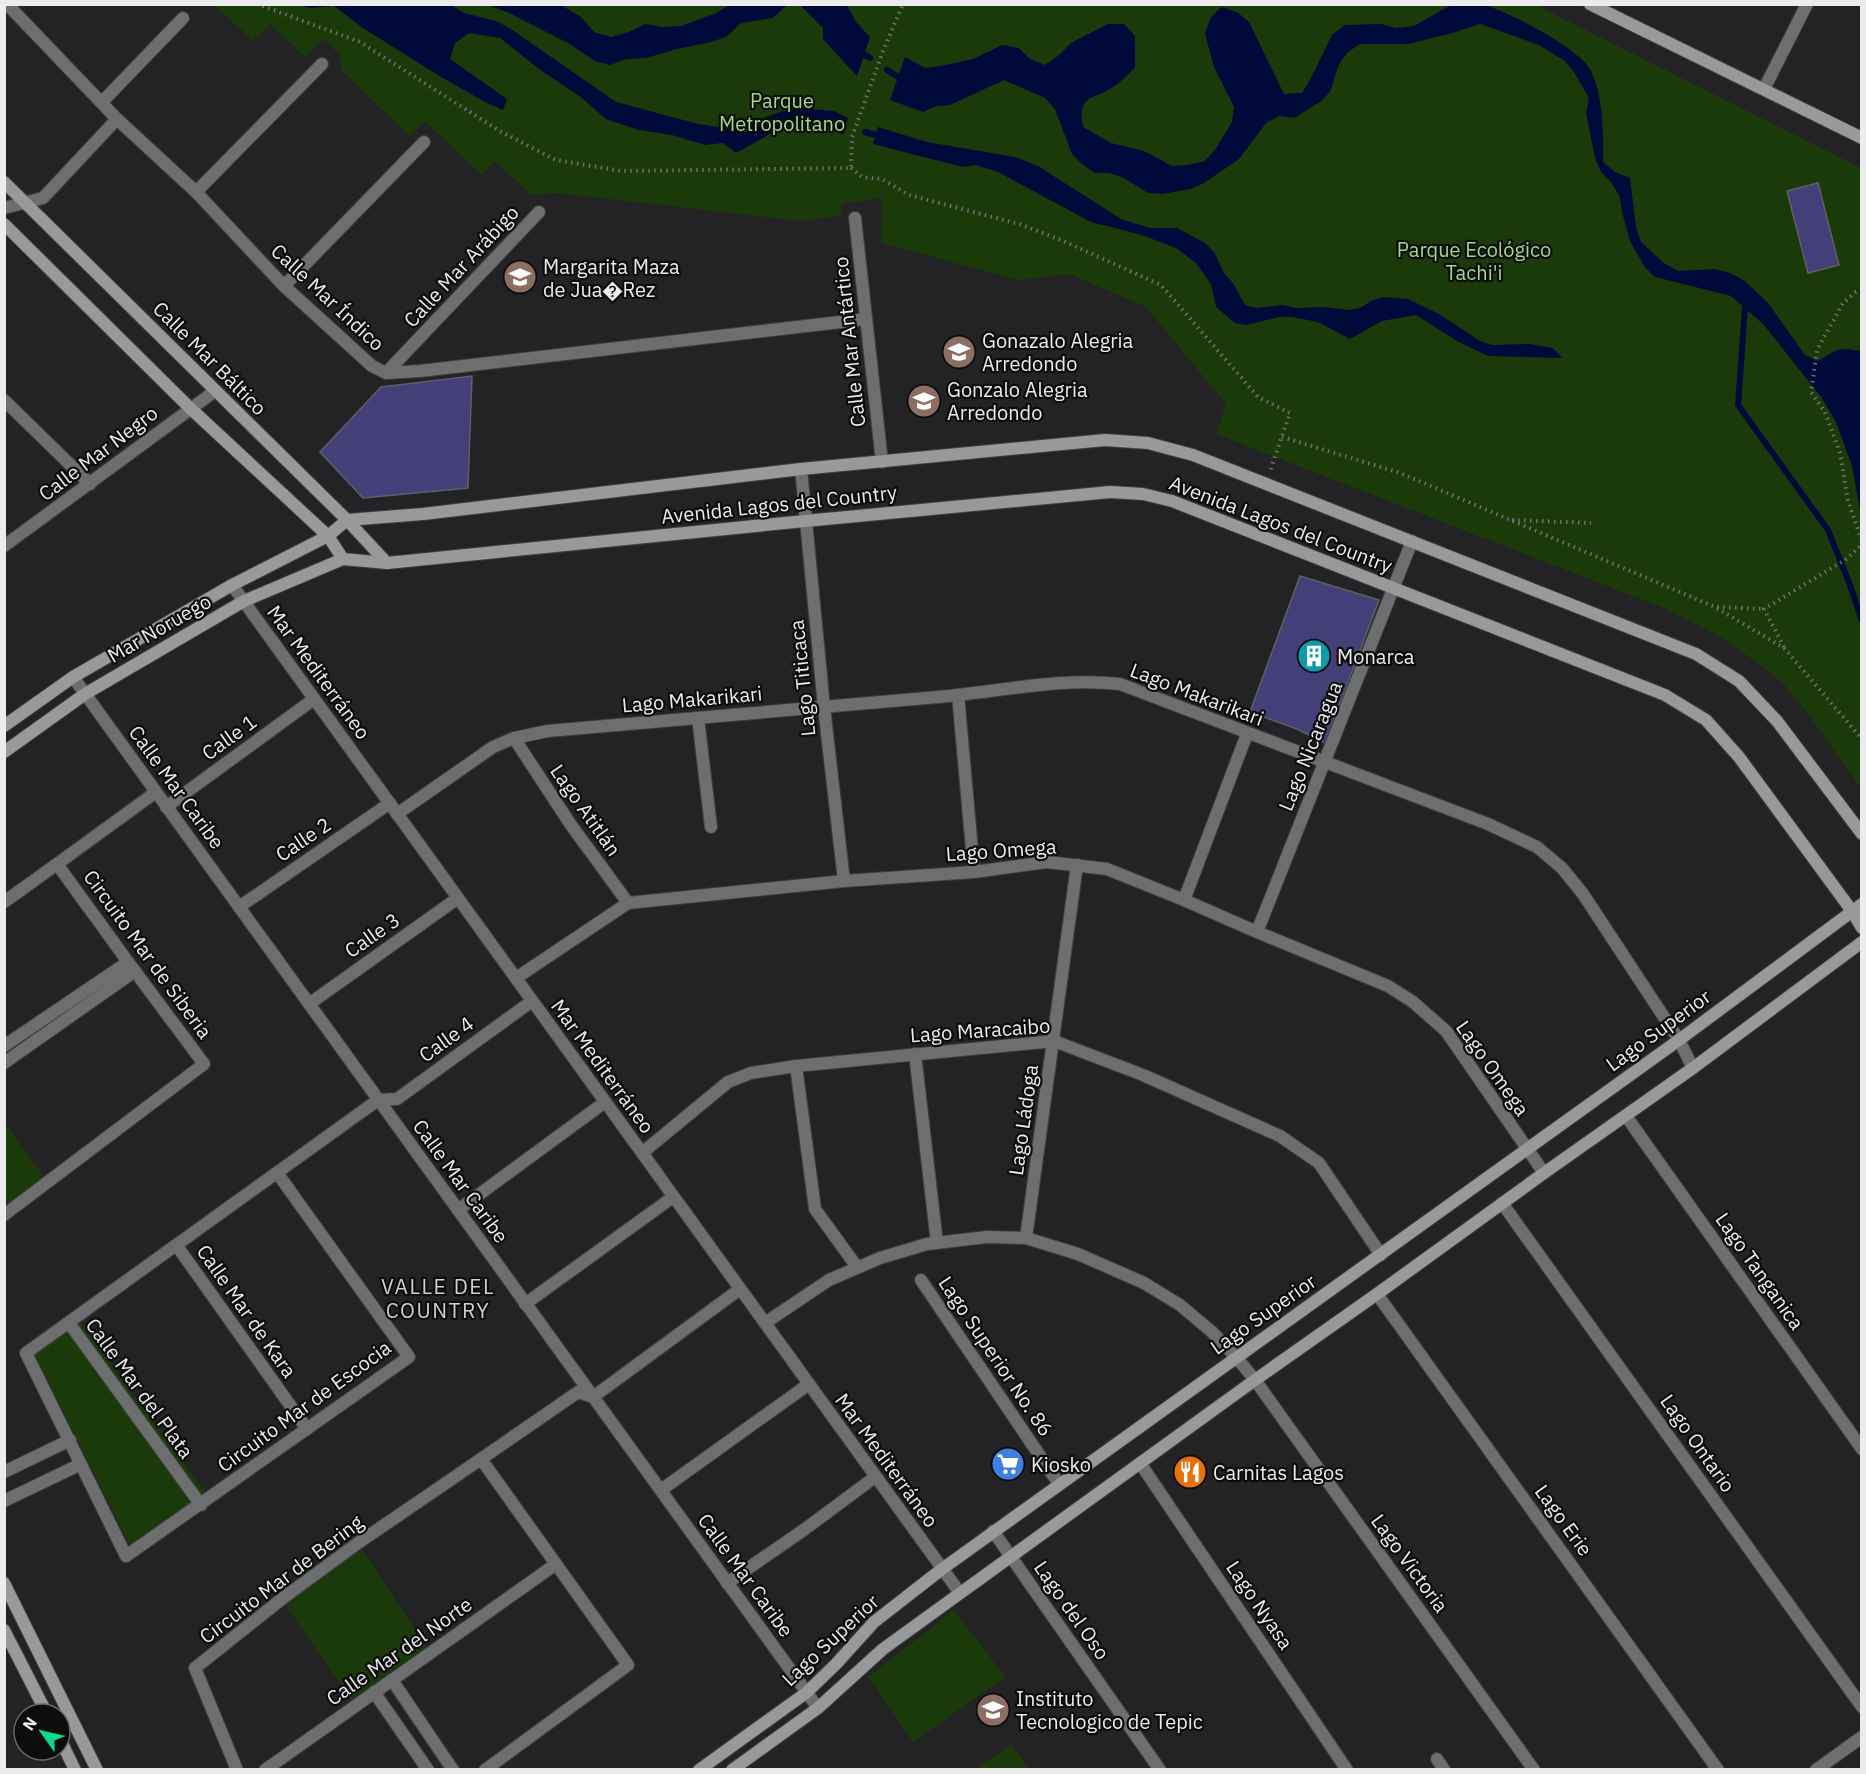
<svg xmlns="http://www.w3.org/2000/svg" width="1866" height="1774" font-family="'IBM Plex Sans',sans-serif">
<rect width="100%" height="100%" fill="#232325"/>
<g fill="#1a3b09">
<path d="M215,5H1536L1861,168V789L1810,716L1782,682L1755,661L1716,634L1664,608L1216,434L1226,404L1146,307L1070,274L1019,280L881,243L882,198L841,204L842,215L800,221L557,193L531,195L495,161L482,175L425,121L410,136L341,70L340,55L323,39L305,57L270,24L253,41Z"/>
<path d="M4,1122L45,1178L5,1204H4Z"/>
<path d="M76,1316L209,1497L133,1551L31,1349Z"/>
<path d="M362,1549L429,1651L354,1704L285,1604Z"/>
<path d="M954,1610L1005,1677L913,1742L868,1677Z"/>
<path d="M1012,1745L1028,1769H974Z"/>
</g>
<g fill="#000a3a">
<path d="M297,5H451L464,13L496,21L511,29L616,102L698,124L733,129L783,111L800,108L834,111L848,118L843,135L831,125L797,123L781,128L736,153L723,143L705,145L672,135L639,130L606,119L582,98L539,69L500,38L469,33L455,43L450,59L507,99L503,110L485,102L441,77L363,28L334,6L311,8Z"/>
<path d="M488,5H561L581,17L594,32L611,37L629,32L645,24L662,27L681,26L714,14L730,5H847L856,22L870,37L857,76L823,39V28L801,6H786L773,18L741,23L726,37L711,42L677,49L646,58L626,59L610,65L595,61L568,43L511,14Z"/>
<path d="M1451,5C1462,4 1477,2 1488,6C1512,14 1581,49 1591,71C1604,99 1603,132 1603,162L1615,172L1630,178L1636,227L1641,242L1664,263L1678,271L1715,269L1730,273L1745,281L1768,303L1805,355L1818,361C1839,348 1838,347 1861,351V515L1852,466L1836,422L1821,397L1764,325L1731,296L1655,277L1644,266L1630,241L1622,212L1620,197L1611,182L1601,172L1595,158L1586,113L1589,98L1574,72L1565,61L1539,45L1480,24L1452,33L1408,44H1360L1348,52L1339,64L1330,92L1320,102L1294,118L1279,116L1266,123L1239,159L1204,183L1191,189L1162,194L1148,193L1124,178L1109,173H1095L1082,164L1072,154L1055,109L1045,98L1004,80L950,105L936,106L923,112L890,100L905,57L925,68L941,66L973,59L1002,45L1019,48L1030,59L1045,65L1058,56L1071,43L1108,24H1124L1135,36V68C1128,74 1121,82 1113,87C1092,101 1077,94 1083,127L1111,143L1144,151L1172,166L1188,165L1205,161L1215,150L1232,122L1234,107L1214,67L1205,34L1210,19L1221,7L1237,12L1249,22L1284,94L1302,93L1310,80L1332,35L1345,25L1381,24L1396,28L1414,26Z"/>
<path d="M878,127L927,142L1015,157L1038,166L1121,219L1150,228H1177L1205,243L1214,252L1224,273L1233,283L1245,305L1256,308L1283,305L1296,308L1323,307L1348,310L1360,308L1371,301L1383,297L1408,299L1439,314L1480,341L1492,345L1529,344L1553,348L1562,358L1488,356L1457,341L1416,315L1382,321L1350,339L1318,322L1292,317H1279L1246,325L1235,323L1216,307L1211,284L1196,263L1176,248L1142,235L1091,222L998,172L976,165L963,167L951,164L873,144Z"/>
</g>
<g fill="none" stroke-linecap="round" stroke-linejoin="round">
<g stroke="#000a3a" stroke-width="6">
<path d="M864,54L870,58"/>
<path d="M887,70L898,77"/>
<path d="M865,132L876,135"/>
<path d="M1745,308L1738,405L1828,530L1850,585L1862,621"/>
</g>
</g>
<g fill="#423f79" stroke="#606063" stroke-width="1.5">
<path d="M1818,183L1839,265L1808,273L1787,191Z"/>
<path d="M472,376L468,488L363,498L320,452L381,387Z"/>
<path d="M1300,576L1379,600L1325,743L1297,729L1250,712Z"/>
</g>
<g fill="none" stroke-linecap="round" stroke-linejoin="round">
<defs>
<g id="street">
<path d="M7,4L117,119L196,192L284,286L372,366L386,373L420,371L866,319"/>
<path d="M1764,89L1807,4"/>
<path d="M102,102L183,18"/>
<path d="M196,192L322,64"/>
<path d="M4,208L43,198L117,119"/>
<path d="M855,218L882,462"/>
<path d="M284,286L424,142"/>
<path d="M386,373L539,212"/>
<path d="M4,400L90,484"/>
<path d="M801,469L824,707L844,881"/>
<path d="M4,546L215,391"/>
<path d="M232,585L960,1593"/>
<path d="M73,677L818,1708"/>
<path d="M958,695L974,872"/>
<path d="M698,718L711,827"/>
<path d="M514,738L571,825L628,903"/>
<path d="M166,807L314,699"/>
<path d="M397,814L493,747L514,738L548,731C678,720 808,708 938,697C999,692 1059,677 1120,684L1488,824L1537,847L1562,868L1583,894L1679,1040L1693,1068"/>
<path d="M57,864L156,792"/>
<path d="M1184,900L1247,734"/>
<path d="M4,902L57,864L128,962L204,1064L4,1215"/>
<path d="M239,907L390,803"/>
<path d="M1257,932L1412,541"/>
<path d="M516,978L628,903L844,881L974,872L1047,862L1107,869L1184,900L1257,932L1388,986L1413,1002L1446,1031L1544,1173"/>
<path d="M309,1004L458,898"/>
<path d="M4,1046L128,962"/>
<path d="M915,1054L937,1243"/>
<path d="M4,1063L135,971"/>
<path d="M796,1066L815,1209L857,1267"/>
<path d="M1626,1116L1862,1449"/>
<path d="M642,1153L728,1082L751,1073L796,1066L1054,1041L1143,1075L1280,1136L1319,1163L1381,1255"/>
<path d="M278,1174L409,1357L126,1556L26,1353L378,1100L397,1099L532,1001"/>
<path d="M1502,1203L1862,1707"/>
<path d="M458,1210L605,1102"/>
<path d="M1026,1238L1077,865"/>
<path d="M177,1246L307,1429"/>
<path d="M921,1280L1059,1484"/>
<path d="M1377,1294L1718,1770"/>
<path d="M525,1304L673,1197"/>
<path d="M69,1323L201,1505"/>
<path d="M765,1323L829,1280L880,1258L927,1244L987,1237L1026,1238L1078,1254L1144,1283L1180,1305L1212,1332L1236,1357L1255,1380L1534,1770"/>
<path d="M481,1459L578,1392L593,1397L740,1289"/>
<path d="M1140,1463L1347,1770"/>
<path d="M4,1472L70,1440"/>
<path d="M661,1490L809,1384"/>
<path d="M4,1501L81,1464"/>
<path d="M993,1531L1160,1770"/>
<path d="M727,1583L805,1529L875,1477"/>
<path d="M392,1680L453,1770"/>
<path d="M374,1692L428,1770"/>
<path d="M1437,1759L1444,1770"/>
<path d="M237,1770L195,1668L283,1598L358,1543L481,1459L628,1665L485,1770"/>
<path d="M265,1770L556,1564"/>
<path d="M1816,1770L1862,1737"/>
</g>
<g id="secondary">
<path d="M1590,4L1862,138"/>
<path d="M4,182L347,520L387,563"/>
<path d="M4,224L190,408L328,536L343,559"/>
<path d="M4,726L73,677L232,585L328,536L347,520L423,514L801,469L1105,440L1148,443L1193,455L1696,654L1739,681L1777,721L1862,834"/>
<path d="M4,752L85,694L244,601L343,559L387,563L805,521L1110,492L1143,494L1172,501L1665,695L1706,720L1739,757L1852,911L1862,928"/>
<path d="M4,1583L97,1770"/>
<path d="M4,1630L47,1714"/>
<path d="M60,1739L75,1770"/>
<path d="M699,1770L806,1693L836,1664L874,1622L942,1569L1679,1040L1862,904"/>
<path d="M732,1770L818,1708L883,1649L1255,1380L1377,1294L1544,1173L1693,1068L1862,942"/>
</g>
</defs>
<use href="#street" stroke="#3f3f41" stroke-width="14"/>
<use href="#secondary" stroke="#3f3f41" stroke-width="14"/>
<g stroke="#707072" stroke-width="4" stroke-dasharray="1.5 4.5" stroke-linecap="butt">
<path d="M257,4L360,42L498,130L556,160L622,171L851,168L852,137L883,51L903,4"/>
<path d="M851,168L862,177L882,179L909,195L1019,224L1061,240L1161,285L1258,397L1290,413L1270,471"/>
<path d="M1862,291L1856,292L1843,303L1817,350L1811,392L1825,412L1840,453L1848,501L1862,541"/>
<path d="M1282,437L1400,473L1715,607L1784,648L1862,739"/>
<path d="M1512,520L1591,523"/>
<path d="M1717,607L1764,609"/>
<path d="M1784,647L1764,609L1845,560L1862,545"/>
</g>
<use href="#street" stroke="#6d6e6f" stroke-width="12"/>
<use href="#secondary" stroke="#97999a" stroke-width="12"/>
</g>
<defs>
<symbol id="school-disc" viewBox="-11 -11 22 22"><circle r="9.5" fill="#8d6e63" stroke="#0c0c0d"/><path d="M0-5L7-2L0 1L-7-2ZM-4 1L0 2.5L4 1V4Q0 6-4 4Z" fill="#fff"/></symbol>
<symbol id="building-disc" viewBox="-11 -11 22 22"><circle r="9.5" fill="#0f9aa8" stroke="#0c0c0d"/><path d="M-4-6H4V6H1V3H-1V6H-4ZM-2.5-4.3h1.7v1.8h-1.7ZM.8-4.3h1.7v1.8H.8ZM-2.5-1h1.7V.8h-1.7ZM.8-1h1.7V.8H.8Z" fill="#fff"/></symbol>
<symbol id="supermarket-disc" viewBox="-11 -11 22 22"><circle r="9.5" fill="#3f7fe0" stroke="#0c0c0d"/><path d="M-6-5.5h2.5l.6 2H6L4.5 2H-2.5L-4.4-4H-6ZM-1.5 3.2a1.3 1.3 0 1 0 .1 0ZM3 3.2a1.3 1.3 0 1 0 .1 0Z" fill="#fff"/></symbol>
<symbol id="restaurant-disc" viewBox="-11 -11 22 22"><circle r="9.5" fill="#e8710a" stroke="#0c0c0d"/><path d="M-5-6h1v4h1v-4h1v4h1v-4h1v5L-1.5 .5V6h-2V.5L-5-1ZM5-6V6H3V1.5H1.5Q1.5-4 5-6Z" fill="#fff"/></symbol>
<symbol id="university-disc" viewBox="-11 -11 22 22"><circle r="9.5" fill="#8d6e63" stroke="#0c0c0d"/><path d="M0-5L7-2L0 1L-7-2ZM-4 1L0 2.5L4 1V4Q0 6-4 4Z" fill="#fff"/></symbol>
</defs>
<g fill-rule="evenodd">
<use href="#school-disc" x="501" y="258" width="38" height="38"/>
<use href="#school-disc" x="940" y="333" width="38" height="38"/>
<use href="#school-disc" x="905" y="382" width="38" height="38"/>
<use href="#building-disc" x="1295" y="637" width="38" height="38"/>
<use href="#supermarket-disc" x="989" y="1445" width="38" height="38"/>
<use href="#restaurant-disc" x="1171" y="1453" width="38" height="38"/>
<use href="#university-disc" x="974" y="1691" width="38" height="38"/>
</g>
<g text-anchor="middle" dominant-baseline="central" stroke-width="4.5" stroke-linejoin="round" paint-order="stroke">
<g font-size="20" fill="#a0da88" stroke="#0c0c0d">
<text x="782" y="100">Parque<tspan x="782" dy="23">Metropolitano</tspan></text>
<text x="1474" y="249">Parque Ecológico<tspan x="1474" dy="23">Tachi'i</tspan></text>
</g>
<g font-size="20" fill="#ececee" stroke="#0c0c0d">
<text transform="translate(461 266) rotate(-47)">Calle Mar Arábigo</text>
<text transform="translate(328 297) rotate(43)">Calle Mar Índico</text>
<text transform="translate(849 342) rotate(-96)">Calle Mar Antártico</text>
<text transform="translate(210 358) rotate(45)">Calle Mar Báltico</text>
<text transform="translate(98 453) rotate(-37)">Calle Mar Negro</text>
<text transform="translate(779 504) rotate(-6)">Avenida Lagos del Country</text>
<text transform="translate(1281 524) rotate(21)">Avenida Lagos del Country</text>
<text transform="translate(159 628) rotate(-30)">Mar Noruego</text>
<text transform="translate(319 672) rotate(54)">Mar Mediterráneo</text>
<text transform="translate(802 678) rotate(-96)">Lago Titicaca</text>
<text transform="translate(1197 694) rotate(21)">Lago Makarikari</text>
<text transform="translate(692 699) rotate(-5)">Lago Makarikari</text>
<text transform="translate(229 737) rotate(-36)">Calle 1</text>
<text transform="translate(1310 746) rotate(-68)">Lago Nicaragua</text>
<text transform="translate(177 787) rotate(54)">Calle Mar Caribe</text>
<text transform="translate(586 810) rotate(55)">Lago Atitlán</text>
<text transform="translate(303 839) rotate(-34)">Calle 2</text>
<text transform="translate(1001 850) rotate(-4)">Lago Omega</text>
<text transform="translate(372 935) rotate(-35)">Calle 3</text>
<text transform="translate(148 954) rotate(54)">Circuito Mar de Siberia</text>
<text transform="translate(980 1030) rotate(-4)">Lago Maracaibo</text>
<text transform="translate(1658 1030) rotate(-36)">Lago Superior</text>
<text transform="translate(446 1039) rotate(-36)">Calle 4</text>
<text transform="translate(603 1066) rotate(54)">Mar Mediterráneo</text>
<text transform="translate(1493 1068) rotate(55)">Lago Omega</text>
<text transform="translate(1023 1120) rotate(-82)">Lago Ládoga</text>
<text transform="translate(461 1181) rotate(54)">Calle Mar Caribe</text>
<text transform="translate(1760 1271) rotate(55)">Lago Tanganica</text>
<text transform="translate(247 1311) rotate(55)">Calle Mar de Kara</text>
<text transform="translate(1263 1314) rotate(-35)">Lago Superior</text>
<text transform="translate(996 1356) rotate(56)">Lago Superior No. 86</text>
<text transform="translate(140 1388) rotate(54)">Calle Mar del Plata</text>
<text transform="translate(304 1406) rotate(-36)">Circuito Mar de Escocia</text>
<text transform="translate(1698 1443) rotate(55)">Lago Ontario</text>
<text transform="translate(887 1460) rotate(54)">Mar Mediterráneo</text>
<text transform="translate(1564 1520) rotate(54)">Lago Erie</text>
<text transform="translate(1410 1563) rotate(54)">Lago Victoria</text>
<text transform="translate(746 1575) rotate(54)">Calle Mar Caribe</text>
<text transform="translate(281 1579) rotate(-37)">Circuito Mar de Bering</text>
<text transform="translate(1260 1605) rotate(56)">Lago Nyasa</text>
<text transform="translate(1072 1610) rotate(55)">Lago del Oso</text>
<text transform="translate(830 1640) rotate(-43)">Lago Superior</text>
<text transform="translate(399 1651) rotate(-35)">Calle Mar del Norte</text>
</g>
<g font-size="20" fill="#ececee" stroke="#0c0c0d" text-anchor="start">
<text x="543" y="266">Margarita Maza<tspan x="543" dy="23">de Jua�Rez</tspan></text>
<text x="982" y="340">Gonazalo Alegria<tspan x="982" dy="23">Arredondo</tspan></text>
<text x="947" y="389">Gonzalo Alegria<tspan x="947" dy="23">Arredondo</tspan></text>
<text x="1337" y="656">Monarca</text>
<text x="1031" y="1464">Kiosko</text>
<text x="1213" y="1472">Carnitas Lagos</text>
<text x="1016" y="1698">Instituto<tspan x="1016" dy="23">Tecnologico de Tepic</tspan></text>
</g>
<g font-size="21" letter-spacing="1.5" fill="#cfcfd2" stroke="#0c0c0d">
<text x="438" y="1286">VALLE DEL<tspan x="438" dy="24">COUNTRY</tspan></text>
</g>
</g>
<rect width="1866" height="1774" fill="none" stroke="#ececee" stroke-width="12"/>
<g transform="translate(42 1732) rotate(304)"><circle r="28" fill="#0c0c0d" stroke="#666667" stroke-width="1.5"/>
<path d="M0-4.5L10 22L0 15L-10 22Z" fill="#0dd98a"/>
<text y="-9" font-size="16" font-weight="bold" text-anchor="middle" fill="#ececee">N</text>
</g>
</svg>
